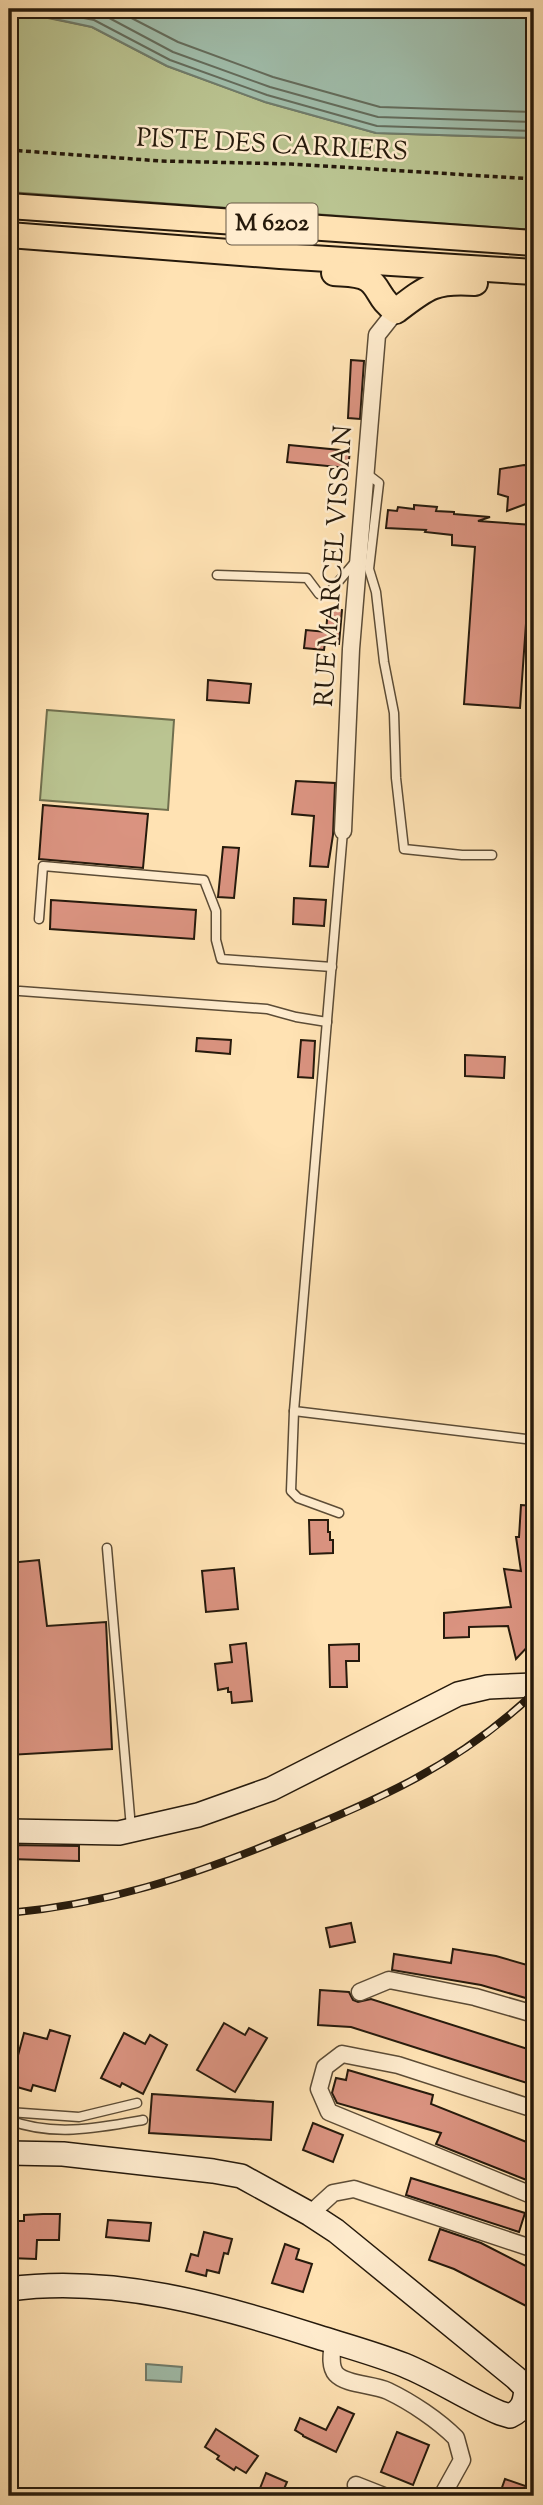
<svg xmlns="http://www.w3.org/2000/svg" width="543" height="2505" font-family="'Sorts Mill Goudy',serif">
<rect width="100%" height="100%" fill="#ffe2b3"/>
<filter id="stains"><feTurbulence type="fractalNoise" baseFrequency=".00286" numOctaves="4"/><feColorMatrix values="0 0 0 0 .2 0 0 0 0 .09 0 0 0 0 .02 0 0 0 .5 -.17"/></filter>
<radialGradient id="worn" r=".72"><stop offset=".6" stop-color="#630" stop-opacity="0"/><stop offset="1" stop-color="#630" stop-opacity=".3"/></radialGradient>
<g fill="#bac491" stroke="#706f4e" stroke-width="2">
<path d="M9,10L92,27L167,66L265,102L376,133L534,138V230L9,192Z"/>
<path d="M47,710L174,720L168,810L40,800Z"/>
</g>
<g fill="#a0beac" stroke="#6f7c6c" stroke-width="2">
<path d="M9,9H534V138L376,133L265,102L167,66L92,27Z"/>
<path d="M146,2364L182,2367L181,2382L146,2380Z"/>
</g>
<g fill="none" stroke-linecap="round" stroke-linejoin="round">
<g stroke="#636c5c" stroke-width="2">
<path d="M38,9L94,20L170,60L267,95L377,126L534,131"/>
<path d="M83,9L98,12L173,52L270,87L378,117L534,122"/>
<path d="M114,9L178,42L273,77L380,107L534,112"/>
</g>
</g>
<g fill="#da9380" stroke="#261a0c" stroke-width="2">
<path d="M351,360L364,361L360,419L348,418Z"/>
<path d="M289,445L350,451L348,468L287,462Z"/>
<path d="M524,465L534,466V501L507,511L508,497L498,494L500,469Z"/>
<path d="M414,505L437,507L436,511L454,512V514L490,517L478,521L533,525L520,708L464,704L475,547L452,545V535L425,532L426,530L386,528L388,510L397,511L398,507L414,509Z"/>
<path d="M328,608L342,610L339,644L325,643L324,650L304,648L306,630L326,632Z"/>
<path d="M208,680L251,684L249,703L207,700Z"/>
<path d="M296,781L335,783L333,835L328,867L310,866L314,816L292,814Z"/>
<path d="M43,805L148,814L143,868L39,859Z"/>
<path d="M223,847L239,848L234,898L218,897Z"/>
<path d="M294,898L326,900L324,926L293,924Z"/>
<path d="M51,900L196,910L194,939L50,929Z"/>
<path d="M197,1038L231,1040L230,1054L196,1051Z"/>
<path d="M301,1040L315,1041L313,1078L298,1077Z"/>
<path d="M465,1055L505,1057L504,1078L465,1076Z"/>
<path d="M521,1505L534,1506V1609L530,1610L534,1640L516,1659L508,1626L469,1627V1637L444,1638V1613L511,1607L504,1569L521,1571L516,1537H519Z"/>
<path d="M309,1520H328V1532H330V1540H333V1553L310,1554Z"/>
<path d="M39,1560L47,1626L106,1622L112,1749L9,1755V1563Z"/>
<path d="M234,1568L238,1609L206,1612L202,1571Z"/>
<path d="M246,1643L252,1701L232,1703L231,1692H228V1688L218,1690L215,1664L232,1662L230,1645Z"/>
<path d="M359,1644V1661H346L347,1687H330L329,1645Z"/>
<path d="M9,1845L79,1846V1861L9,1859Z"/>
<path d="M351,1923L355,1942L330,1947L326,1928Z"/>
<path d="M453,1949L496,1956L534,1967V1982L529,1999L481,1985L392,1970L394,1954L451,1963Z"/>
<path d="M320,1990L349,1992L353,2000L358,2002L371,1999L534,2051L527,2083L351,2027L318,2025Z"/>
<path d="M224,2023L245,2035L249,2028L267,2038L235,2092L197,2070Z"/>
<path d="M50,2030L70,2036L55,2091L33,2085L31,2091L10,2085L24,2033L47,2039Z"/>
<path d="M124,2033L145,2044L150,2035L167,2045L143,2094L122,2083L120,2087L101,2078Z"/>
<path d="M348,2070L433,2095L431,2104L534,2145V2183L436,2144L441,2133L337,2103L332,2093L336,2078L346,2080Z"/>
<path d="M152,2094L273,2102L271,2140L149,2133Z"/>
<path d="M313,2123L343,2135L333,2162L303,2150Z"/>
<path d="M411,2178L525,2213L519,2232L406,2195Z"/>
<path d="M43,2214H60L59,2240H37L36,2259L9,2258V2221H24V2215Z"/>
<path d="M108,2220L151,2223L149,2241L106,2237Z"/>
<path d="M440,2229L481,2243L534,2270V2310L454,2269L429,2260Z"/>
<path d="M204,2232L232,2239L228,2254L224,2253L219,2273L207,2270L206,2276L186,2271L191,2254L198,2256Z"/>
<path d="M285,2244L299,2249L296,2259L312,2264L303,2292L272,2283Z"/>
<path d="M338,2407L354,2414L336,2452L303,2436V2435L295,2430L300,2418L326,2430Z"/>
<path d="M216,2429L258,2456L246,2473L236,2467L234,2470L217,2459L219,2456L205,2447Z"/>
<path d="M397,2432L429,2445L413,2485L381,2472Z"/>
<path d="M266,2473L287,2482L281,2496H257Z"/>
<path d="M505,2479L534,2489V2496H499Z"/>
</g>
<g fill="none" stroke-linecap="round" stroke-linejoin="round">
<defs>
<g id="lane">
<path d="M366,473L379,483L369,569L376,592L384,662L394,713L396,778L404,849L462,855H492"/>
<path d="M217,575L307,578L319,594H328L355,562"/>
<path d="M39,919L43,866L204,880L216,911V940L221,959L332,967"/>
<path d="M20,991L267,1009L296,1017L327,1022"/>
<path d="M294,1411L534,1440"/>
<path d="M339,1513L298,1498L291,1491L294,1411L343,831"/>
<path d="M107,1548L131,1828"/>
<path d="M9,2112L79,2117L137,2103"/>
<path d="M9,2120C53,2137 98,2128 143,2120"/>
</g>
<g id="street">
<path d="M343,831L351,649L377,335L396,311"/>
<path d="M360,1992L389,1980L475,1997L534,2014"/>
<path d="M534,2109L398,2065L342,2054L325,2067L319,2089L329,2112L534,2196"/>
<path d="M310,2214L333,2193L354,2189L534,2249"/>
<path d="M333,2342C332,2352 329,2366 336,2374C346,2385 373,2384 388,2391C411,2402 438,2420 456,2438L462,2460L442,2496"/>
<path d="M356,2485L384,2496"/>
</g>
<g id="secondary">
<path d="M9,1831L119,1833L198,1815L271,1789L458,1694L488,1687L534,1685"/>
<path d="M9,2153L63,2154L213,2171L241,2176L310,2214L336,2231L516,2378L526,2388C525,2402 523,2410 510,2416L500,2413C467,2399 438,2379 404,2365C376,2354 347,2346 318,2337C219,2305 113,2275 9,2289"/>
</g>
<g id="primary">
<path d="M9,206L534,243"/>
<path d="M9,235L280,256L534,272"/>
<path d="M334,273C344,274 360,273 369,280C380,288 379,300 396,311C427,287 435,280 475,283"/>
</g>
</defs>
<use href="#lane" stroke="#5c4c36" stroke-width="11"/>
<use href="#street" stroke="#5c4c36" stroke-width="19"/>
<use href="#secondary" stroke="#261a0c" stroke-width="26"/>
<use href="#primary" stroke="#261a0c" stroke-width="28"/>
<path stroke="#261a0c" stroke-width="3.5" stroke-dasharray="5 3.5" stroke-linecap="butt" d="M9,150L161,161L291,164L534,179"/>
<use href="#lane" stroke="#ffecce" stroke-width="8"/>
<use href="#street" stroke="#ffecce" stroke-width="16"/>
<use href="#secondary" stroke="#ffecce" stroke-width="23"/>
<use href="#primary" stroke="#ffe2b3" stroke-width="24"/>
<defs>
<path id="rail" d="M9,1913C107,1904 188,1877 279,1840C376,1801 457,1766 534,1693"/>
</defs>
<use href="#rail" stroke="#261a0c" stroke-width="8"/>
<use href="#rail" stroke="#ffecce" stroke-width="5" stroke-dasharray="16" stroke-linecap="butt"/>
</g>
<g text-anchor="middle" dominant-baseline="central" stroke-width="5" stroke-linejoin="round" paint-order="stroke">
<rect fill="#ffecce" stroke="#675946" stroke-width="2" x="226.5" y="203.5" width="91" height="41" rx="5"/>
<g font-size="24" font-weight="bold" fill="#261a0c">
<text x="272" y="224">M 6202</text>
</g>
<g font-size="26" fill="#261a0c" stroke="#ffecce">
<text transform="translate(272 146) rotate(3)">PISTE DES CARRIERS</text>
<text transform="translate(335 566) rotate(-86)">RUE MARCEL VISSAN</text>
</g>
</g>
<rect width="543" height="2505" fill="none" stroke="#ffe2b3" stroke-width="35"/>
<rect x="10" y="10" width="522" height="2484" fill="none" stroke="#261a0c" stroke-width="3.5"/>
<rect x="18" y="18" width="508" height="2470" fill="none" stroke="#261a0c" stroke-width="2"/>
<rect width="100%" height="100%" filter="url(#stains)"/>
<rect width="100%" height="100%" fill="url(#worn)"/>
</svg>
